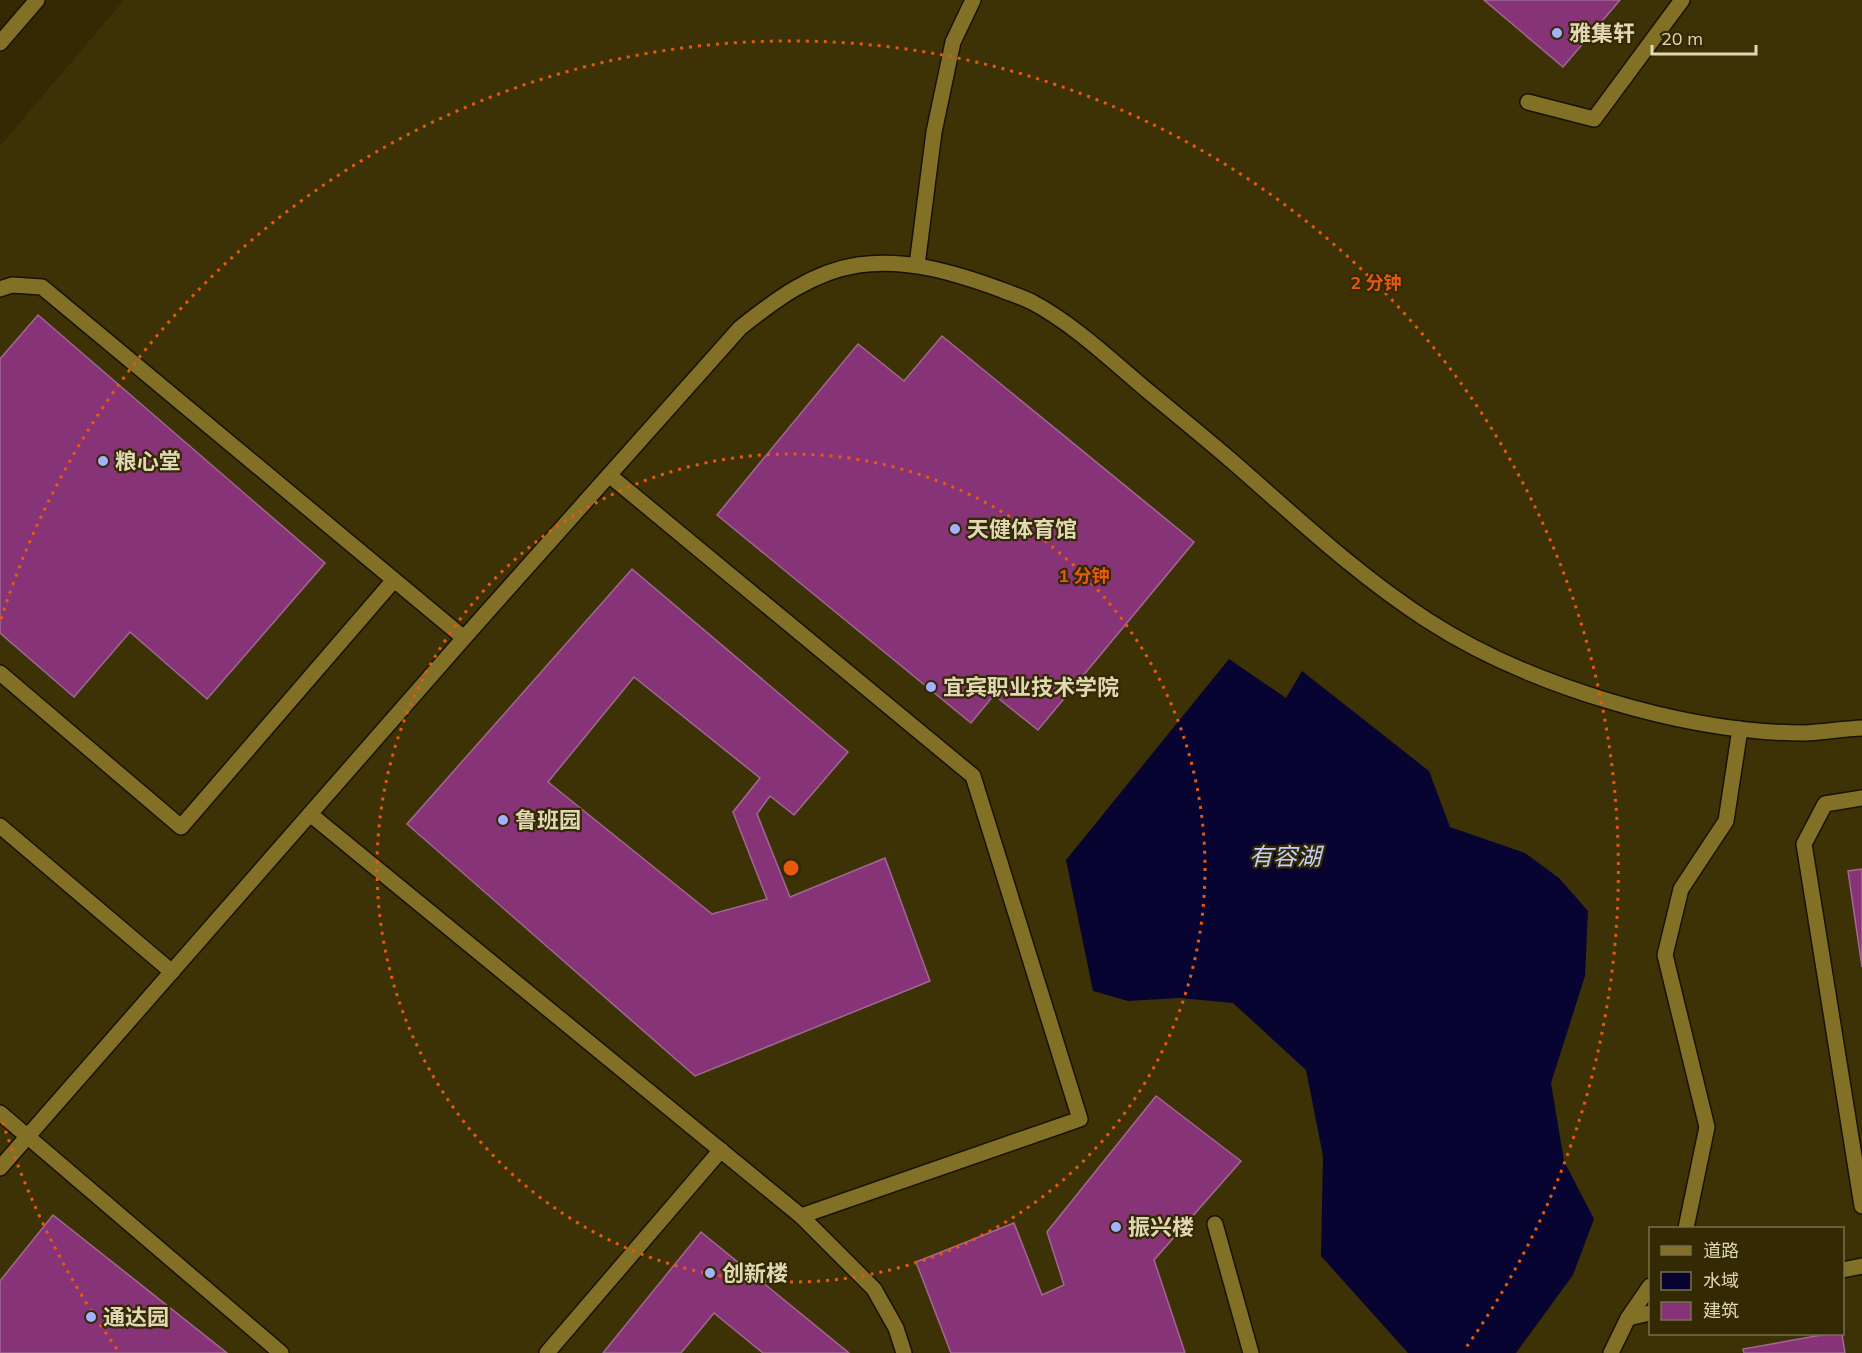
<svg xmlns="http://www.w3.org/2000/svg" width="1862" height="1353" font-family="Mulish,'Noto Sans SC',sans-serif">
<rect width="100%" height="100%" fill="#332902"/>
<path fill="#3d3205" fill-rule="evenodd" d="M124,0H1862V1353H0V146ZM1650,1228H1842V1334H1650Z"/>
<path fill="#070432" d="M1229,659L1286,698L1302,671L1429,771L1450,827L1525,853L1559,878L1588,911L1585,976L1551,1083L1564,1161L1594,1219L1573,1275L1516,1353H1408L1321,1256L1323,1156L1306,1070L1233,1003L1180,998L1128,1001L1093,991L1066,860Z"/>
<g fill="#873378" stroke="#a16894" stroke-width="1.5" fill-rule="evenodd">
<path d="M1484,0H1620L1563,67Z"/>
<path d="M38,315L325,563L207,699L130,632L74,697L0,633V359Z"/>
<path d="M942,336L1194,542L1038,730L994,695L971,723L717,515L858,344L904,381Z"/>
<path d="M632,569L848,752L794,815L770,796L757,814L790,897L885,858L930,981L695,1076L407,824ZM634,677L760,778L733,812L767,899L712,914L548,782Z"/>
<path d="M1862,869V967L1848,871Z"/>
<path d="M1156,1096L1241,1161L1154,1260L1185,1353H951L916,1262L1014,1223L1042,1295L1064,1285L1047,1232Z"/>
<path d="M53,1215L227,1353H0V1281Z"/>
<path d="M701,1232L849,1353H763L714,1313L681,1353H603Z"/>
<path d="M1827,1334H1842L1845,1353H1744L1743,1349Z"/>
</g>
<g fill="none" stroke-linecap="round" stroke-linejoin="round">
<defs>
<g id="service">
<path d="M1528,102L1594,119L1682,0"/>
<path d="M917,265L934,132L953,42L973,0"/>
<path d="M0,289L12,285L42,287L464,638"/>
<path d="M609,475L973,776L1080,1119L801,1216"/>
<path d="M0,673L181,827L394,580"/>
<path d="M1862,798L1825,804L1804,844L1862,1206"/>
<path d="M310,814L801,1216L874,1289L896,1328L904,1353"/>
<path d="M0,1113L281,1353"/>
<path d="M1215,1224L1251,1353"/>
<path d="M1686,1228L1707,1127L1665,955L1681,889L1726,821L1740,729"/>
<path d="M1842,1270L1862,1266"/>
<path d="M1628,1318L1650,1313"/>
<path d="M547,1353L721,1150"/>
<path d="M1611,1353L1628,1318L1650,1286"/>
</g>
<g id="minor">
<path d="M0,826L172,972"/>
<path d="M0,1168L464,638L740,328C775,300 812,272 858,265C907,258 956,273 1002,290C1012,294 1022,297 1032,302C1075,325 1111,360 1149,392C1177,415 1205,438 1233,462C1296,517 1356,574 1427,620C1527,685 1685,733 1804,733C1823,732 1843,729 1862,728"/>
</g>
<path id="tertiary" d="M0,43L37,0"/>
</defs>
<use href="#service" stroke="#181200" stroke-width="18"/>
<use href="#minor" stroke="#181200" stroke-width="18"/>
<use href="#tertiary" stroke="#181200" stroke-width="18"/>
<use href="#service" stroke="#837027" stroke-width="15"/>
<use href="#minor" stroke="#837027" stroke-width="15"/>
<use href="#tertiary" stroke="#837027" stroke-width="15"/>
</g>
<g fill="none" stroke="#e8590c" stroke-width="3" stroke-dasharray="3 6">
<circle cx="791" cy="868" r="414"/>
<path d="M117 1349A828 828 0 0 1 1 1117M1 619A828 828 0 1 1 1465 1349"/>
</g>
<g fill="#a3b2fd" stroke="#332902" stroke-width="2">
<circle cx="1557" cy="33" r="6"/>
<circle cx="103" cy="461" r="6"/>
<circle cx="955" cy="529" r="6"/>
<circle cx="931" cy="687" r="6"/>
<circle cx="503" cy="820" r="6"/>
<circle cx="1116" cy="1227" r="6"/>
<circle cx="710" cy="1273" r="6"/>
<circle cx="91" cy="1317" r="6"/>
</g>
<g text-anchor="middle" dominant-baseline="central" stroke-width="4.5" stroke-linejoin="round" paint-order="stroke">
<g font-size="22" font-weight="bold" fill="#e0d7b4" stroke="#332902" text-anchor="start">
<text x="1569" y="33">雅集轩</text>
<text x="115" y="461">粮心堂</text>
<text x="967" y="529">天健体育馆</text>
<text x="943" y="687">宜宾职业技术学院</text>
<text x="515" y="820">鲁班园</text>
<text x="1128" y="1227">振兴楼</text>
<text x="722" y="1273">创新楼</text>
<text x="103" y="1317">通达园</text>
</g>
<g font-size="24" font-style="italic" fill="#c2cdfe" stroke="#332902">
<text x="1285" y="856">有容湖</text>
</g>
</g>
<circle cx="791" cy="868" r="9" fill="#e8590c" stroke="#332902" stroke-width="3"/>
<g font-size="18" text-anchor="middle" font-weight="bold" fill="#e8590c" stroke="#332902" stroke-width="4.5" stroke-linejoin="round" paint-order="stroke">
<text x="1376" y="289">2 分钟</text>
<text x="1084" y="582">1 分钟</text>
</g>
<rect x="1649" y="1227" width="195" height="108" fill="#332902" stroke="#786f49" stroke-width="1.5"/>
<rect x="1661" y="1246" width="30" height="9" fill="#837027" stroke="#786f49" stroke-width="1.5"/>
<text x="1703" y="1257" font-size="18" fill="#e0d7b4">道路</text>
<rect x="1661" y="1272" width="30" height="18" fill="#070432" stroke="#786f49" stroke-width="1.5"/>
<text x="1703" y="1287" font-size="18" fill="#e0d7b4">水域</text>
<rect x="1661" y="1302" width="30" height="18" fill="#873378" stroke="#786f49" stroke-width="1.5"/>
<text x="1703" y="1317" font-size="18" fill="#e0d7b4">建筑</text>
<path d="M1652 45v9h104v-9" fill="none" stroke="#e0d7b4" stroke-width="3"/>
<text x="1661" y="45" font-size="18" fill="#e0d7b4" stroke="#332902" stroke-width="4.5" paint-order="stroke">20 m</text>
</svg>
